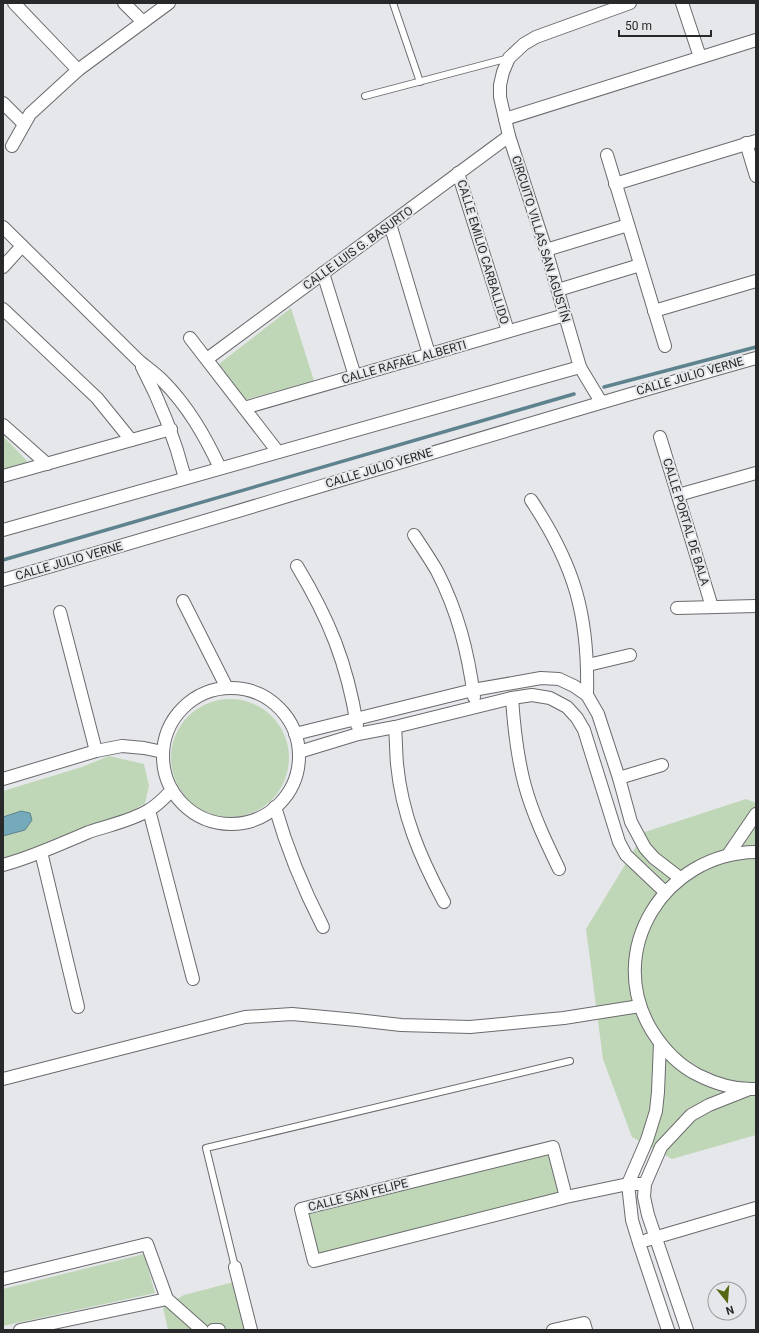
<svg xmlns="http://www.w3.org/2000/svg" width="759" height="1333" font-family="Roboto,sans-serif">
<rect width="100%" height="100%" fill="#e5e7ea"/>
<g fill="#c0d7b7">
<path d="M291,308L314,381L244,400L219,364Z"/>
<path d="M3,436L27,461L25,466L3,472Z"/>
<circle cx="230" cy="758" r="59"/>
<path d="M109,756L144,764L149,786L145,803L123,817L3,860V791L82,767Z"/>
<path d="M746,799L756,803V1135L672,1159L632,1137L603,1059L586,929L645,832Z"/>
<path d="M548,1155L560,1194L319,1256L308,1213Z"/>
<path d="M144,1254L155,1293L3,1326V1289Z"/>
<path d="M234,1282L245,1330H168L163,1307L184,1295Z"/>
</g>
<path fill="#75aaba" stroke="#5e838f" d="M21,811L30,813L32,820L25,830L3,836V817Z"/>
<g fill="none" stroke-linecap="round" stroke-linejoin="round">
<g stroke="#5e838f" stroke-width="3.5">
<path d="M604,387L756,347"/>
<path d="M3,560L574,394"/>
</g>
<defs>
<g id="lane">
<path d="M393,3L420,82"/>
<path d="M365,96L509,58"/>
<path d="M235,1267L206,1148L570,1061"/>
</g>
<g id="street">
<path d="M14,3L78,70"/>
<path d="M124,3L143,22"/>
<path d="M682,3L700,57"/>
<path d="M3,103L24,124"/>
<path d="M505,119L756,40"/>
<path d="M746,143L756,176"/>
<path d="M12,146L30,114L78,70L169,3"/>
<path d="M607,155L665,346"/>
<path d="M458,173L508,331"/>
<path d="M615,184L756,141"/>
<path d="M390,224L429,354"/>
<path d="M3,227L138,360C146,367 155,373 162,380C188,406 205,436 220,468"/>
<path d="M546,250L628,225"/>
<path d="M3,267L22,246"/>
<path d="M323,273L355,376"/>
<path d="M558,290L640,265"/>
<path d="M3,309L97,398L131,440"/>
<path d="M654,311L756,281"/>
<path d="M190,338L278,452"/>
<path d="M207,359L509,136"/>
<path d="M142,367C161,403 175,439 185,478"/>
<path d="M601,402L580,367L546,250L509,136L500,97V85L503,72L509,58L524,44L536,37L630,3"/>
<path d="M244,408L565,315"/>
<path d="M3,425L47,464"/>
<path d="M660,437L712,607"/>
<path d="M3,476L171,429"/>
<path d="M678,495L756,473"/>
<path d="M531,500C575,566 589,616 587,695"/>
<path d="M3,530L580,367"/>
<path d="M414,535C422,547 430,559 437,571C458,612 468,652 474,697"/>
<path d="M297,566C329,619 347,663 357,725"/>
<path d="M3,580C255,508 504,429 756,358"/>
<path d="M183,601L227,688"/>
<path d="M677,608L756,606"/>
<path d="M60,612L96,751"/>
<path d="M588,665L630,655"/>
<circle cx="231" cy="756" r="68"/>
<path d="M512,698C514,728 517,757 525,786C533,815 546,842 559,869"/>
<path d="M395,727C396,739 396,752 397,764C402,815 420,857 444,902"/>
<path d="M295,734L473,690L541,678L559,679L574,686L587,695L598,714L619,778L631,822L645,848L654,858L680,878"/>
<path d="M299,752L358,734L395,727L512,698L532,695L550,698L567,707L577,718L584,730L619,842L626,855L665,892"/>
<path d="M619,778L662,765"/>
<path d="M3,779L96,751L122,746L144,748L163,752"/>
<path d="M275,807C287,849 303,888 323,927"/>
<path d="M149,810L193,979"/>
<path d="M41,852L78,1007"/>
<path d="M756,852C665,853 603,951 652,1031C664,1050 678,1065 698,1075C716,1084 736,1090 756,1089"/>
<path d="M728,855L756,814"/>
<path d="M3,865C33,857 60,844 89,832C109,825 131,821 149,810C158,805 165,797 172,790"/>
<path d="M660,1043L658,1092L656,1111L647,1140L628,1184L632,1220L639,1243L668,1330"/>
<path d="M3,1079L245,1017L292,1014L357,1020L401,1025L470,1027L564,1018L640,1006"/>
<path d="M566,1197L553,1147L301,1209L314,1261L566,1197L628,1184H645"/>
<path d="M647,1240L756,1208"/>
<path d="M235,1267L251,1330"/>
<path d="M3,1279L147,1244L167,1299L202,1330"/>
<path d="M20,1330L167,1299"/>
<path d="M213,1330H219"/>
<path d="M553,1330L584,1323L586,1330"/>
<path d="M687,1330L648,1215L644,1197L645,1184L661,1147L691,1115L709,1105L747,1090"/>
</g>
</defs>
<use href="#lane" stroke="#6a6b6e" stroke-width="8"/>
<use href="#street" stroke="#6a6b6e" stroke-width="14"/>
<use href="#lane" stroke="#fff" stroke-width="6"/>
<use href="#street" stroke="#fff" stroke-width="12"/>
</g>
<g text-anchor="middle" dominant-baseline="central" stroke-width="4" stroke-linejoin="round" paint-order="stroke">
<g font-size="12" fill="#28292a" stroke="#e5e7ea">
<text transform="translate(541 239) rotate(73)">CIRCUITO VILLAS SAN AGUSTÍN</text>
<text transform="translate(358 248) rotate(-36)">CALLE LUIS G. BASURTO</text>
<text transform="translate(483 252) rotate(73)">CALLE EMILIO CARBALLIDO</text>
<text transform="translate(404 362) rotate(-16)">CALLE RAFAÉL ALBERTI</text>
<text transform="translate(690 376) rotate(-16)">CALLE JULIO VERNE</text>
<text transform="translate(379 468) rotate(-17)">CALLE JULIO VERNE</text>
<text transform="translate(686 522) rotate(73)">CALLE PORTAL DE BALA</text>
<text transform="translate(69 561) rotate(-16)">CALLE JULIO VERNE</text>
<text transform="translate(358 1195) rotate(-14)">CALLE SAN FELIPE</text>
</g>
</g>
<rect width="759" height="1333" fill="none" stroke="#28292a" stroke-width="8"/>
<g transform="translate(727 1301) rotate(163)"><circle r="19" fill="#e5e7ea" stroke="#999b9d"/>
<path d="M0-3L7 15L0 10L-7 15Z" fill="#546713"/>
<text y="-6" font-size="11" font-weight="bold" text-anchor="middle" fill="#28292a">N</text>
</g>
<path d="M619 30v6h92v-6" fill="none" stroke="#28292a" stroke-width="2"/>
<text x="625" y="30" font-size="12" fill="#28292a" stroke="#e5e7ea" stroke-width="3" paint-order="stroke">50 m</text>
</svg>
